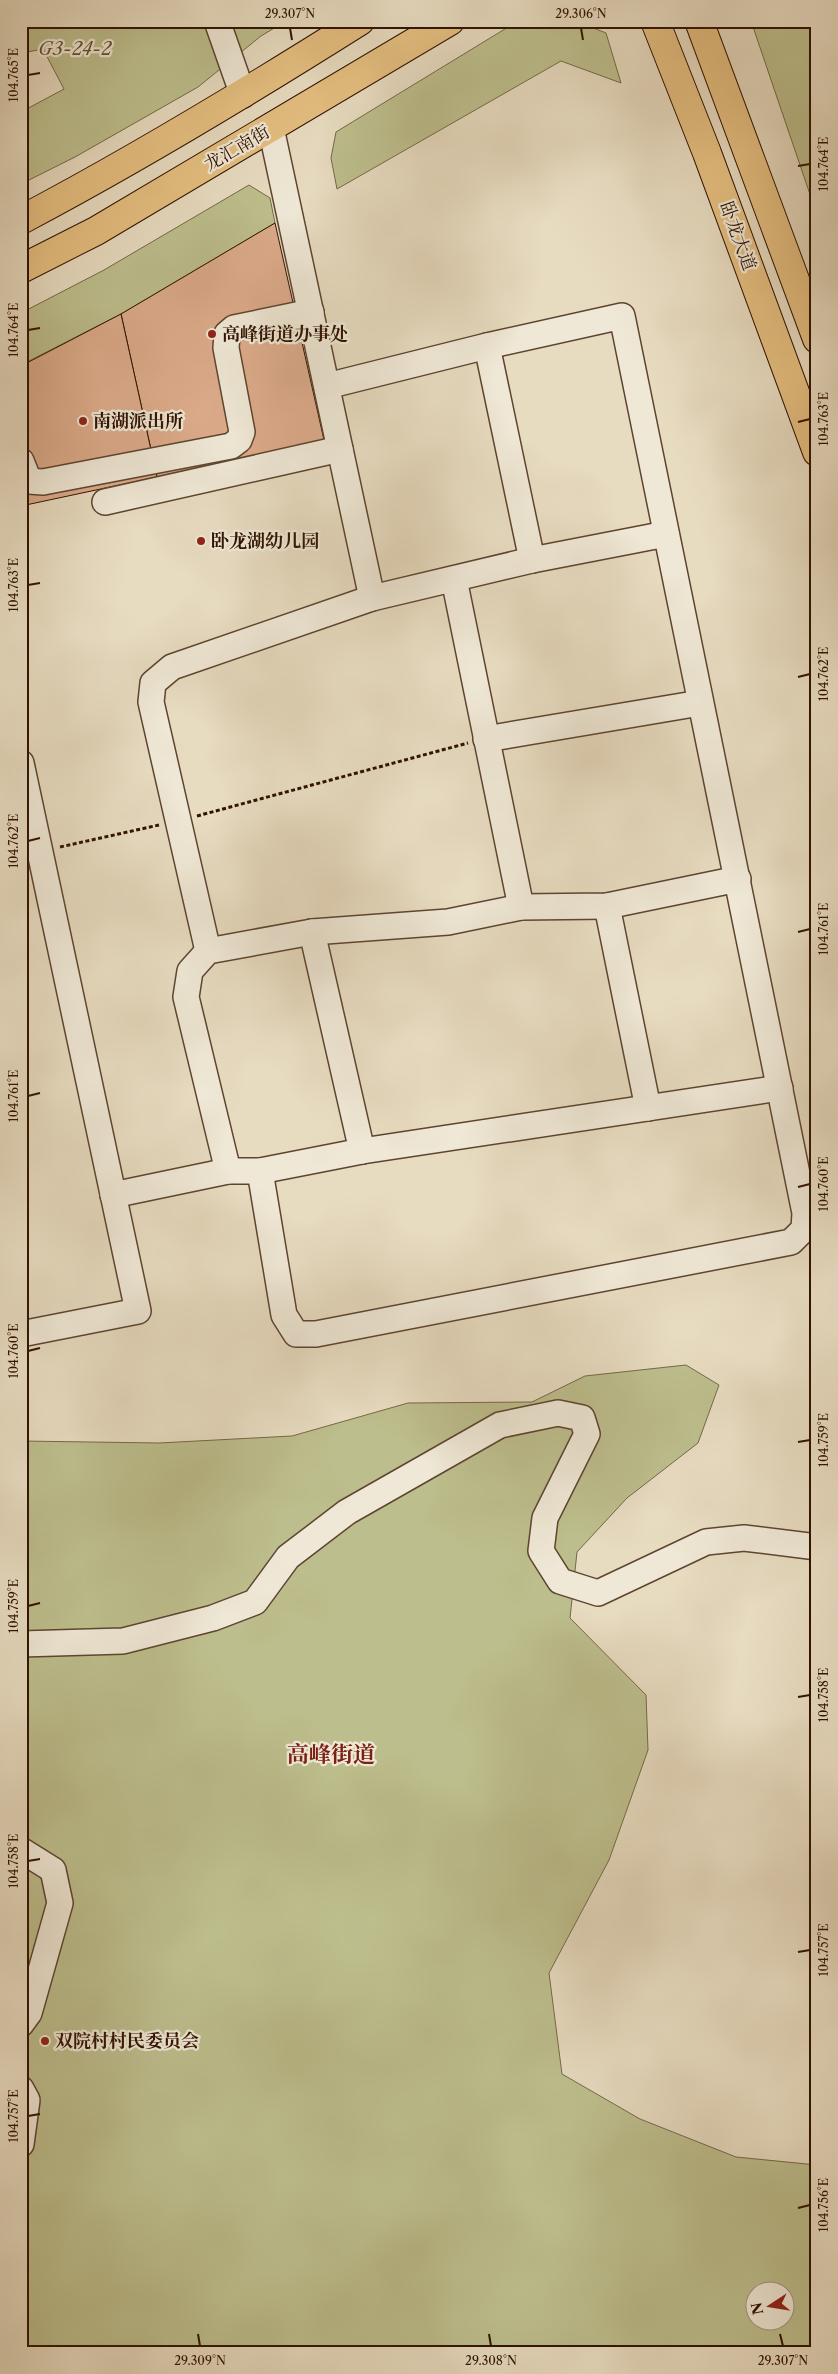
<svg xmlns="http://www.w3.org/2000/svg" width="838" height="2374" font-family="'Libre Caslon Text','Noto Serif SC',serif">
<rect width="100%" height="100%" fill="#e7dbc0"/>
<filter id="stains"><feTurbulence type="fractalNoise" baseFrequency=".004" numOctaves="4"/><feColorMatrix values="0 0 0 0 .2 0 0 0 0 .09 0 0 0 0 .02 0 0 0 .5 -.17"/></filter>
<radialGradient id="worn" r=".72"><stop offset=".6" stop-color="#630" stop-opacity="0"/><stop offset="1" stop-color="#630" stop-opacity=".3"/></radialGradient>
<g fill="#bdbe8d" stroke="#766846" fill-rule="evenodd">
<path d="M21,21H286L261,36L198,87L75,157L21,184V112L64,89L43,49L22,53L26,71L21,72Z"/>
<path d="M518,21H576L606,33L621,83L561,61L337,189L331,158L336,132Z"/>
<path d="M751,21H817V215Z"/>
<path d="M249,185L270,198L275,223L121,314L21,365V313L104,270Z"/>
<path d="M686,1365L719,1385L698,1443L627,1498L577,1552L570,1618L646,1695L648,1750L609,1860L549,1973L562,2074L640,2119L736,2157L817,2165V2353H21V1441L159,1443L292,1436L408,1403L532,1402L585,1376ZM756,2292H786V2322H756Z"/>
</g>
<g fill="#dcab8b" stroke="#301200">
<path d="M275,223L324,440L157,477L121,314Z"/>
<path d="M121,314L157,477L21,506V366Z"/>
</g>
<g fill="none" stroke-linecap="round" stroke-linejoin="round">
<defs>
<g id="minor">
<path d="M217,21L243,95"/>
<path d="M271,128L372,598"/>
<path d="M487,346L532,560"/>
<path d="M21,461L29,481L43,482L231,446L239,440L242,432L226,348L227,334L234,328L311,312"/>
<path d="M105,502L340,449"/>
<path d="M454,579L521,907"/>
<path d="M486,739L700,703"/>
<path d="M21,763L138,1311L21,1334"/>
<path d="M607,906L648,1108"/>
<path d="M312,932L362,1151"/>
<path d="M208,951L151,702L153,683L172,667L372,598L532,560L666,534"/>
<path d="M228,1171L186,997L190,971L208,951L312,932L448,922L521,907L607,906L738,879"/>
<path d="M260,1171L284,1315L296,1334H316L791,1242L804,1229L805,1213L622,316L487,346L327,386"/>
<path d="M113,1195L228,1171H260L362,1151L780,1088"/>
<path d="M21,1644L123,1641L213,1618L255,1602L288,1557L347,1512L500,1425L558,1413L582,1418L587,1434L545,1518L541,1551L560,1581L598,1593L706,1542L744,1538L817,1547"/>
<path d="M21,1850L53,1870L60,1903L29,2013L21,2024"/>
<path d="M21,2089L27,2100L21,2144"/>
</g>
<g id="major">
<path d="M655,21L707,153L817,452"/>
<path d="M699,21L817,339"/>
<path d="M21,220C137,159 249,91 360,21"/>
<path d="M21,269L96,231L450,21"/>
</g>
</defs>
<use href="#minor" stroke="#5e4430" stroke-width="28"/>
<use href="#major" stroke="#301200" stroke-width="30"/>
<g stroke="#301200" stroke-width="3" stroke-dasharray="4 2.5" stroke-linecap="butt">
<path d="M197,816L468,743"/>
<path d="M60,847L159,825"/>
</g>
<use href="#minor" stroke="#efe8d6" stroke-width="25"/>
<use href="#major" stroke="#e4be80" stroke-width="28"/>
</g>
<path fill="none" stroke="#301200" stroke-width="2" d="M290,28L292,40M581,28L583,40M28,75L40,73M798,166L810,164M28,330L40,328M798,422L810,419M28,585L40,583M798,677L810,674M28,841L40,838M798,932L810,929M28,1096L40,1093M798,1187L810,1184M28,1351L40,1348M798,1442L810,1440M28,1606L40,1603M798,1697L810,1695M28,1861L40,1859M798,1952L810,1950M28,2116L40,2114M798,2208L810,2205M198,2334L200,2346M489,2334L491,2346M780,2334L783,2346"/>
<g fill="#8f2418" stroke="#efe8d6" stroke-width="2">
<circle cx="212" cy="334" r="5"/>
<circle cx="83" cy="421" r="5"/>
<circle cx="201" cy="541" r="5"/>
<circle cx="45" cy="2041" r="5"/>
</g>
<g text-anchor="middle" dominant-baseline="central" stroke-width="4.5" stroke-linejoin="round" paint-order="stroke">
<g font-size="18" font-style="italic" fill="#614e31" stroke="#efe8d6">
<text x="75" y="49">G3-24-2</text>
</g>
<g font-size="18" fill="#301200" stroke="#efe8d6">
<text transform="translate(237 148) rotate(-30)">龙汇南街</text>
<text transform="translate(738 236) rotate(70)">卧龙大道</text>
</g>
<g font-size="18" font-weight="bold" fill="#301200" stroke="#efe8d6" text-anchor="start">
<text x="222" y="334">高峰街道办事处</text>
<text x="93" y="421">南湖派出所</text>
<text x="211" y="541">卧龙湖幼儿园</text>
<text x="55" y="2041">双院村村民委员会</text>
</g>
<g font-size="22" font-weight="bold" fill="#7a1f14" stroke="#efe8d6">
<text x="331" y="1754">高峰街道</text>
</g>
</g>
<rect width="838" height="2374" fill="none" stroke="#e7dbc0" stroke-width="55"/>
<g transform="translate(770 2306) rotate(258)"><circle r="24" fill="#efe8d6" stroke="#a39280"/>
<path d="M0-4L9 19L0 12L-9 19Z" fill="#8f2418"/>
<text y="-8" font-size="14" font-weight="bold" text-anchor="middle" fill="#301200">N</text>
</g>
<rect x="28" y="28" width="782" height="2318" fill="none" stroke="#301200" stroke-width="2"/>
<g font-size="12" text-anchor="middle" fill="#301200">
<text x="290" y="18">29.307°N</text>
<text x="581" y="18">29.306°N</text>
<text transform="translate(14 75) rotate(-90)" y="4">104.765°E</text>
<text transform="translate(824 164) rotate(-90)" y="4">104.764°E</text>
<text transform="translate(14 330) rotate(-90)" y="4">104.764°E</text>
<text transform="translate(824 419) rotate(-90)" y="4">104.763°E</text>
<text transform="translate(14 585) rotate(-90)" y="4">104.763°E</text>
<text transform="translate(824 674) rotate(-90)" y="4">104.762°E</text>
<text transform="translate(14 841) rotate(-90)" y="4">104.762°E</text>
<text transform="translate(824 929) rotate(-90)" y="4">104.761°E</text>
<text transform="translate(14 1096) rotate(-90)" y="4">104.761°E</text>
<text transform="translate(824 1184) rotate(-90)" y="4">104.760°E</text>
<text transform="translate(14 1351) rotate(-90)" y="4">104.760°E</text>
<text transform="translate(824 1440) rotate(-90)" y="4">104.759°E</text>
<text transform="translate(14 1606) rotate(-90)" y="4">104.759°E</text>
<text transform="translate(824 1695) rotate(-90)" y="4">104.758°E</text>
<text transform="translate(14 1861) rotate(-90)" y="4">104.758°E</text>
<text transform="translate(824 1950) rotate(-90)" y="4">104.757°E</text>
<text transform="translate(14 2116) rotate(-90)" y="4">104.757°E</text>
<text transform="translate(824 2205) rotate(-90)" y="4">104.756°E</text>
<text x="200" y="2365">29.309°N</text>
<text x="491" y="2365">29.308°N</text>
<text x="783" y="2365">29.307°N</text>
</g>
<rect width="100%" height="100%" filter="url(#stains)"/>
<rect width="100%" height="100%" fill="url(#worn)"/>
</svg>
